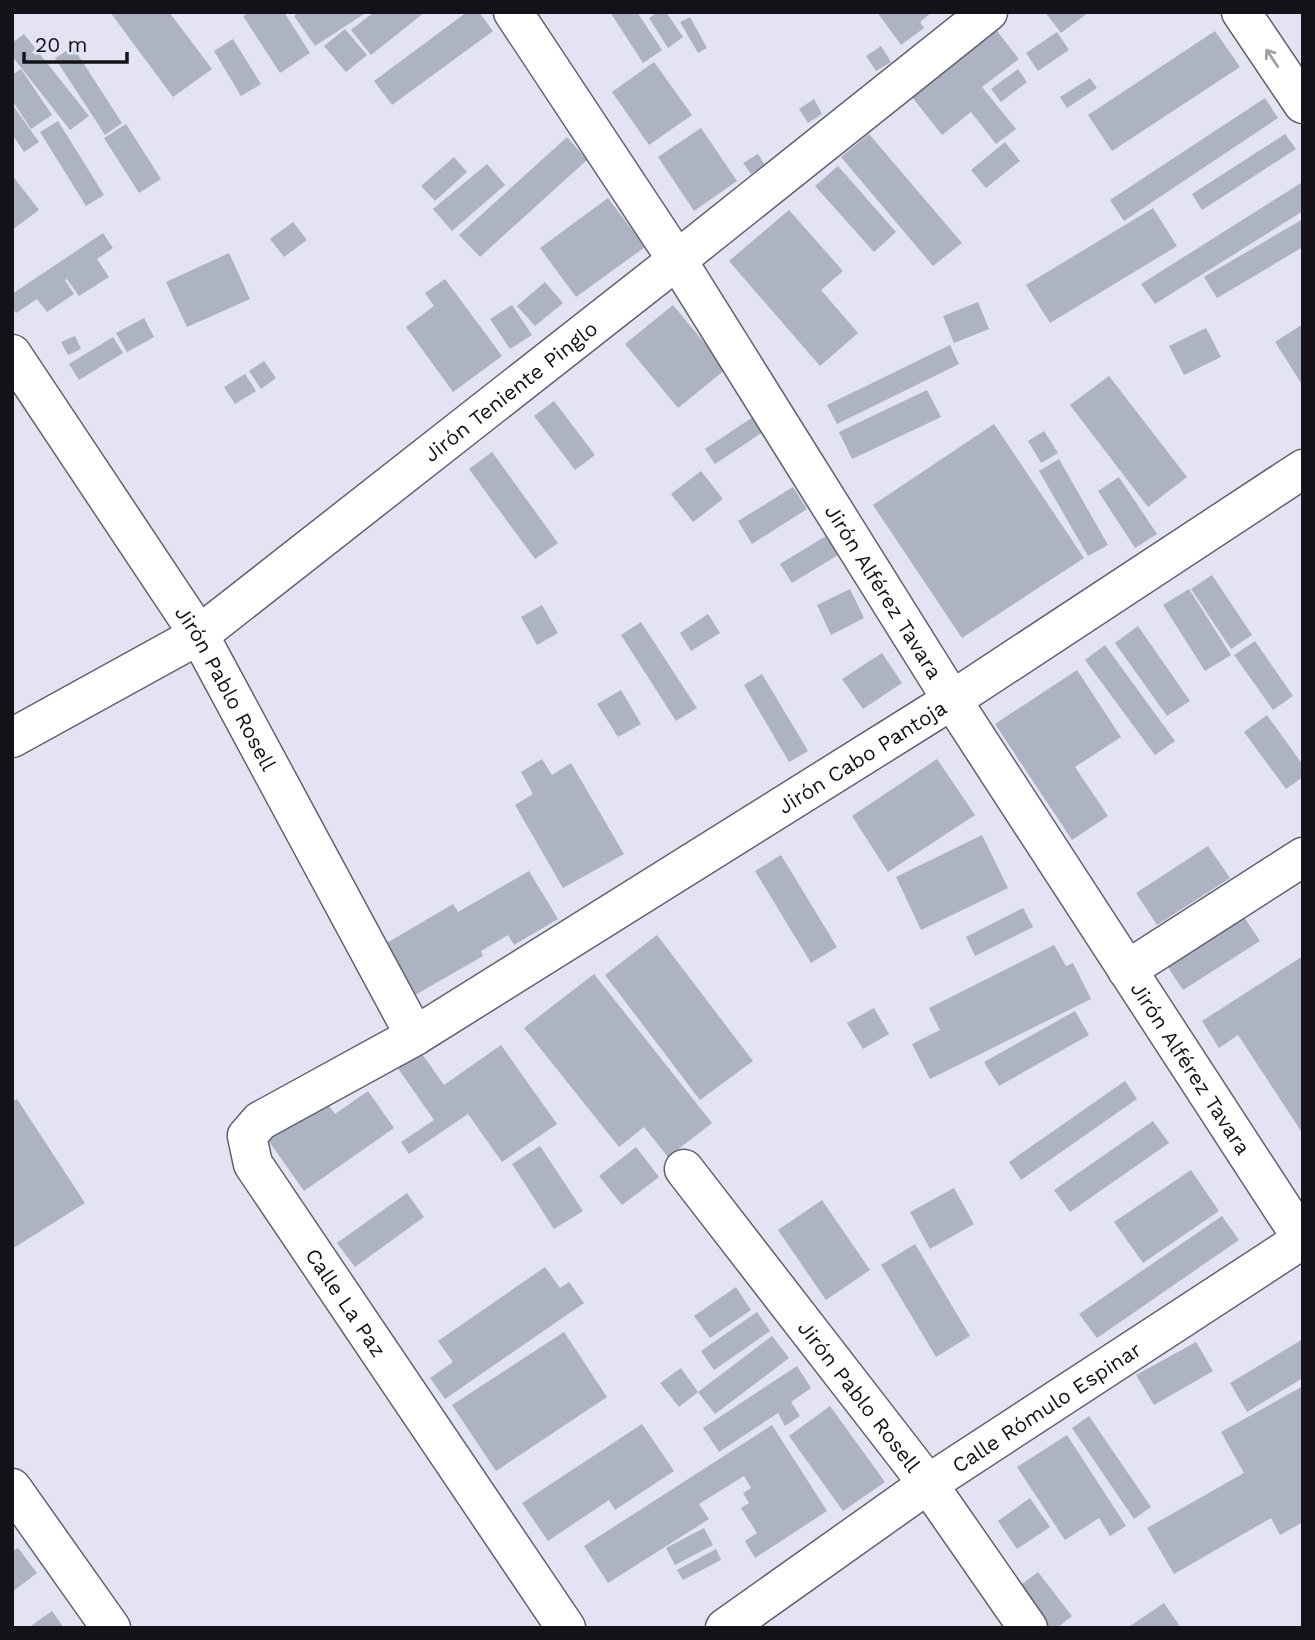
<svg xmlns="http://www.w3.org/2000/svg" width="1315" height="1640" font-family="'Work Sans',sans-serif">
<rect width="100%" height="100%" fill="#e4e3f3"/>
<g fill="#adb3c2">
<path d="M110,12H169L212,69L173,97Z"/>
<path d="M250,12H284L310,53L280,73L243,16Z"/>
<path d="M299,12H367L315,46L294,16Z"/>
<path d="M374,12H425L371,55L351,30Z"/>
<path d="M467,12H479L493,31L392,105L374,81Z"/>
<path d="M610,12H637L662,50L643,63Z"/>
<path d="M658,12H666L683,37L668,48L649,18Z"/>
<path d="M877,12H932L920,22L924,28L901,45Z"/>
<path d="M1045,12H1089L1061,33Z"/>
<path d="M690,17L707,48L698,53L680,22Z"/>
<path d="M345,29L367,55L346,72L324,46Z"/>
<path d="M997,31L1019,59L982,87L1016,129L996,144L971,112L942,135L912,97Z"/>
<path d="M1215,31L1240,67L1112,151L1088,115Z"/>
<path d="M1057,32L1069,50L1038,71L1026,53Z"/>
<path d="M24,34L89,116L70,130L12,56V43Z"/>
<path d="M233,39L261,84L241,96L214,51Z"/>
<path d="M881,46L891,62L876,71L866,56Z"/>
<path d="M73,47L122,123L105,135L55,58Z"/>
<path d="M654,62L692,115L649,145L612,92Z"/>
<path d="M21,69L52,115L31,129L12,100V75Z"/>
<path d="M1018,69L1027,82L1001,102L991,89Z"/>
<path d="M1090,78L1097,88L1067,108L1060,97Z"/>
<path d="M1265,98L1278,118L1124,221L1110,200Z"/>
<path d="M814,99L822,114L808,123L799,109Z"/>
<path d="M12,104L39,142L24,152L12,134Z"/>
<path d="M58,121L104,195L86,206L40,132Z"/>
<path d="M126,124L161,179L139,193L104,138Z"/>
<path d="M701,128L737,181L694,211L658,157Z"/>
<path d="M869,134L962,243L933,266L841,157Z"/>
<path d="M1285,134L1296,149L1202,210L1192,194Z"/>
<path d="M567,137L587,160L480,257L459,235Z"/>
<path d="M1005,142L1020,161L986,188L971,170Z"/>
<path d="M758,154L765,165L751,174L743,163Z"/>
<path d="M454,157L467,172L435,201L421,186Z"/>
<path d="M487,164L505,185L452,231L433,209Z"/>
<path d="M838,166L896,232L874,252L815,186Z"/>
<path d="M12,175L39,210L12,230Z"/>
<path d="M1301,183L1303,211L1155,304L1141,284Z"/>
<path d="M608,198L645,247L576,297L540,248Z"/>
<path d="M1153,208L1177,246L1050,323L1026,285Z"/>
<path d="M789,210L843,271L821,290L858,333L820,366L729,261Z"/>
<path d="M1303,219V247L1217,298L1204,277Z"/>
<path d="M293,222L307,240L284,257L270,239Z"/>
<path d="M103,233L113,248L97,259L109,277L79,296L67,279L65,280L74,294L47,312L37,299L16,313L12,307V294Z"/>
<path d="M229,253L250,299L187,327L166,282Z"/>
<path d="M445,279L502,356L453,392L406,327L434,306L425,293Z"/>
<path d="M545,282L563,303L535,326L517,306Z"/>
<path d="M978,302L989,329L954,343L943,316Z"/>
<path d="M512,305L532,335L510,349L490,319Z"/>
<path d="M673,305L726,369L678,408L625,344Z"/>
<path d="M144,318L154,337L127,352L116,333Z"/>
<path d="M1303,324V386L1275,342Z"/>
<path d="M1206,328L1221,357L1184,375L1169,346Z"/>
<path d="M75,336L81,349L68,355L61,342Z"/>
<path d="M113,337L123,353L79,380L69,364Z"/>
<path d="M950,345L959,364L837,424L827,405Z"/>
<path d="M264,361L276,378L261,389L249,371Z"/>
<path d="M245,374L256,391L235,404L224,387Z"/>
<path d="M1109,376L1187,477L1148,507L1070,405Z"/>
<path d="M927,390L941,417L852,459L839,432Z"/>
<path d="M554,401L595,455L575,470L534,416Z"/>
<path d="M756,415L766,430L715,464L705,449Z"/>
<path d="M994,424L1084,558L962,638L873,505Z"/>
<path d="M1044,431L1058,453L1041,463L1028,441Z"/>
<path d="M492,452L558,543L535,559L469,469Z"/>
<path d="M1059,459L1108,545L1088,556L1039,471Z"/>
<path d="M701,471L723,499L693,522L671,494Z"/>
<path d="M1119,477L1157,534L1135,548L1098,491Z"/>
<path d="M793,487L807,509L752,544L738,521Z"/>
<path d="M826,536L838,555L792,583L780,564Z"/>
<path d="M1212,575L1252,635L1231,649L1191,589Z"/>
<path d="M850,589L864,618L831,635L817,605Z"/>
<path d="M1189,589L1231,655L1205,671L1163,605Z"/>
<path d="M542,605L558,633L537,645L521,617Z"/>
<path d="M708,614L720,633L691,651L680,633Z"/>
<path d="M641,622L697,708L676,721L621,635Z"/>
<path d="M1138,626L1190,701L1167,716L1115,643Z"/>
<path d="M1255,641L1293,696L1273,710L1234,655Z"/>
<path d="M1105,645L1175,741L1155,755L1085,660Z"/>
<path d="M882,653L902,683L863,709L842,679Z"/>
<path d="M1077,670L1121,737L1075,767L1108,816L1072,840L995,724Z"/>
<path d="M762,674L808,751L789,762L744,685Z"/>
<path d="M621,690L641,724L618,737L597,704Z"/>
<path d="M1267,715L1303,765V777L1286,789L1244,732Z"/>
<path d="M542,759L552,775L571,763L624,854L563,888L515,805L533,794L521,772Z"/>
<path d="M937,759L975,815L888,872L852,816Z"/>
<path d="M982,835L1008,888L921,930L896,877Z"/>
<path d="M1208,846L1230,878L1157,925L1136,893Z"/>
<path d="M781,855L837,947L811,963L755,871Z"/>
<path d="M529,871L558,919L514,945L508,935L481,951L483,956L410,998L380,947L453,904L458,912Z"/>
<path d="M1023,908L1033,927L975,956L966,937Z"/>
<path d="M1238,908L1260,941L1183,990L1161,957Z"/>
<path d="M657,935L753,1061L700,1100L605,975Z"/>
<path d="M1054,945L1066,966L1073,963L1091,999L930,1079L912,1044L940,1030L929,1008Z"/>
<path d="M1303,956V1134L1238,1035L1219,1048L1202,1021Z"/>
<path d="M594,974L712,1123L668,1157L644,1127L619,1147L524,1028Z"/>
<path d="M874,1008L889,1034L863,1049L847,1023Z"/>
<path d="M1075,1011L1089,1035L999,1086L984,1062Z"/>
<path d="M501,1045L557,1124L502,1162L468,1114L409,1154L401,1142L434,1120L395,1064L418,1048L444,1085Z"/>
<path d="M1125,1081L1137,1099L1021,1180L1009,1162Z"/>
<path d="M368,1091L394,1128L304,1191L268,1140L325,1100L335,1114Z"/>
<path d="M17,1099L85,1203L12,1249V1102Z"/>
<path d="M1153,1121L1169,1143L1070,1212L1054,1190Z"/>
<path d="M540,1146L583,1211L554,1229L512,1164Z"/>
<path d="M636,1147L659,1177L622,1205L599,1176Z"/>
<path d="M1191,1170L1219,1211L1143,1263L1114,1222Z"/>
<path d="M954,1188L974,1224L930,1249L910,1212Z"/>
<path d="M407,1193L424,1217L355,1267L337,1243Z"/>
<path d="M822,1200L870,1270L826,1300L778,1230Z"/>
<path d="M1222,1216L1239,1240L1097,1338L1079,1314Z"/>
<path d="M915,1244L970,1336L936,1357L881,1265Z"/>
<path d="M545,1267L560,1288L569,1282L584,1303L445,1399L430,1378L453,1362L438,1341Z"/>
<path d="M736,1287L751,1310L710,1338L694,1316Z"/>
<path d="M757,1312L770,1331L714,1370L701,1351Z"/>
<path d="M564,1332L607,1397L496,1471L452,1405Z"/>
<path d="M772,1336L789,1358L715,1414L698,1392Z"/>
<path d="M1303,1339V1378L1247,1412L1230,1383Z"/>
<path d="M1196,1342L1213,1371L1154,1405L1136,1375Z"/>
<path d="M797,1366L811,1388L791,1402L800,1416L785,1426L778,1413L719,1452L703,1428Z"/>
<path d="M681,1368L698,1392L679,1407L660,1383Z"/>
<path d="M1303,1386V1522L1280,1535L1271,1518L1174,1574L1147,1528L1244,1473L1221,1432Z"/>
<path d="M830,1406L885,1482L843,1511L789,1436Z"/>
<path d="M1089,1416L1151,1507L1134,1519L1072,1428Z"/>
<path d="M642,1424L674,1471L615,1510L609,1500L548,1541L522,1503Z"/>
<path d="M772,1425L827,1511L755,1558L745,1541L757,1533L741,1508L749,1503L743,1493L751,1488L744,1476L699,1504L709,1519L608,1583L584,1546Z"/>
<path d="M1067,1435L1126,1526L1110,1536L1099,1518L1065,1540L1017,1467Z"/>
<path d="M1030,1498L1050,1527L1017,1549L998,1521Z"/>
<path d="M704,1528L713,1545L675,1565L666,1548Z"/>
<path d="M18,1548L37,1573L12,1592V1552Z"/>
<path d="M716,1549L721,1560L683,1580L677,1570Z"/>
<path d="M1038,1572L1072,1616L1057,1628H1050L1018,1587Z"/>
<path d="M1164,1603L1181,1628H1127Z"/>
<path d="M52,1611L64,1628H28Z"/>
</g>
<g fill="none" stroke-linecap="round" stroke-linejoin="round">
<defs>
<g id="minor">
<path id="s1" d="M513,12L677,260L952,700L1303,1240"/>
<path d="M1241,12L1303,104"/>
<path id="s2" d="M12,738L199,635L677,260L988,12"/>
<path d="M1127,970L1303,857"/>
<path id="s3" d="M415,1036L260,1121L247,1136L253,1164L566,1628"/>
<path id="s4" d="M684,1169L928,1484L1028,1628"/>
<path d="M12,1488L111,1628"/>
<path id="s5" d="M725,1628L928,1484L1303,1239"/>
</g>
<g id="tertiary">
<path id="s6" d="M12,354L199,635L415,1036L952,700L1303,469"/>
</g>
</defs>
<use href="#minor" stroke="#62616f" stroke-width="41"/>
<use href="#tertiary" stroke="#62616f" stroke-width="41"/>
<use href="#minor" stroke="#fff" stroke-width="38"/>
<use href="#tertiary" stroke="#fff" stroke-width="38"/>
</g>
<defs><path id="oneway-shaft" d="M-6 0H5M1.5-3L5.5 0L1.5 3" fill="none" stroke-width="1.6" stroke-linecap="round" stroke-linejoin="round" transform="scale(1.75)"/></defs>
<use stroke="#a1a0a3" href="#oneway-shaft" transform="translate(1272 58) rotate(-124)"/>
<g text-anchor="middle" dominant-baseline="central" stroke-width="7" stroke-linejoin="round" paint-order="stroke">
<g font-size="21" fill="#131218" stroke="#e4e3f3">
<text stroke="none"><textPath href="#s2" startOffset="609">Jirón Teniente Pinglo</textPath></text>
<text stroke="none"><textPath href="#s1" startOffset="688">Jirón Alférez Tavara</textPath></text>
<text stroke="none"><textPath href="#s6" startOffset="397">Jirón Pablo Rosell</textPath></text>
<text stroke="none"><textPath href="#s6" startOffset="1320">Jirón Cabo Pantoja</textPath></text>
<text stroke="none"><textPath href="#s1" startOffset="1255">Jirón Alférez Tavara</textPath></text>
<text stroke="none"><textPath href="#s3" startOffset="392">Calle La Paz</textPath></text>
<text stroke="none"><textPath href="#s4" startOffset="287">Jirón Pablo Rosell</textPath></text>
<text stroke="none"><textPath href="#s5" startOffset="390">Calle Rómulo Espinar</textPath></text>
</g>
</g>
<rect width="1315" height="1640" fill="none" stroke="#131218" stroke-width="28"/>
<path d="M24 52v10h103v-10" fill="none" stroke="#131218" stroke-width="3.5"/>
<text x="35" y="52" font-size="21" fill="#131218" stroke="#e4e3f3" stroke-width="5" paint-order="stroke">20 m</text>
</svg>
